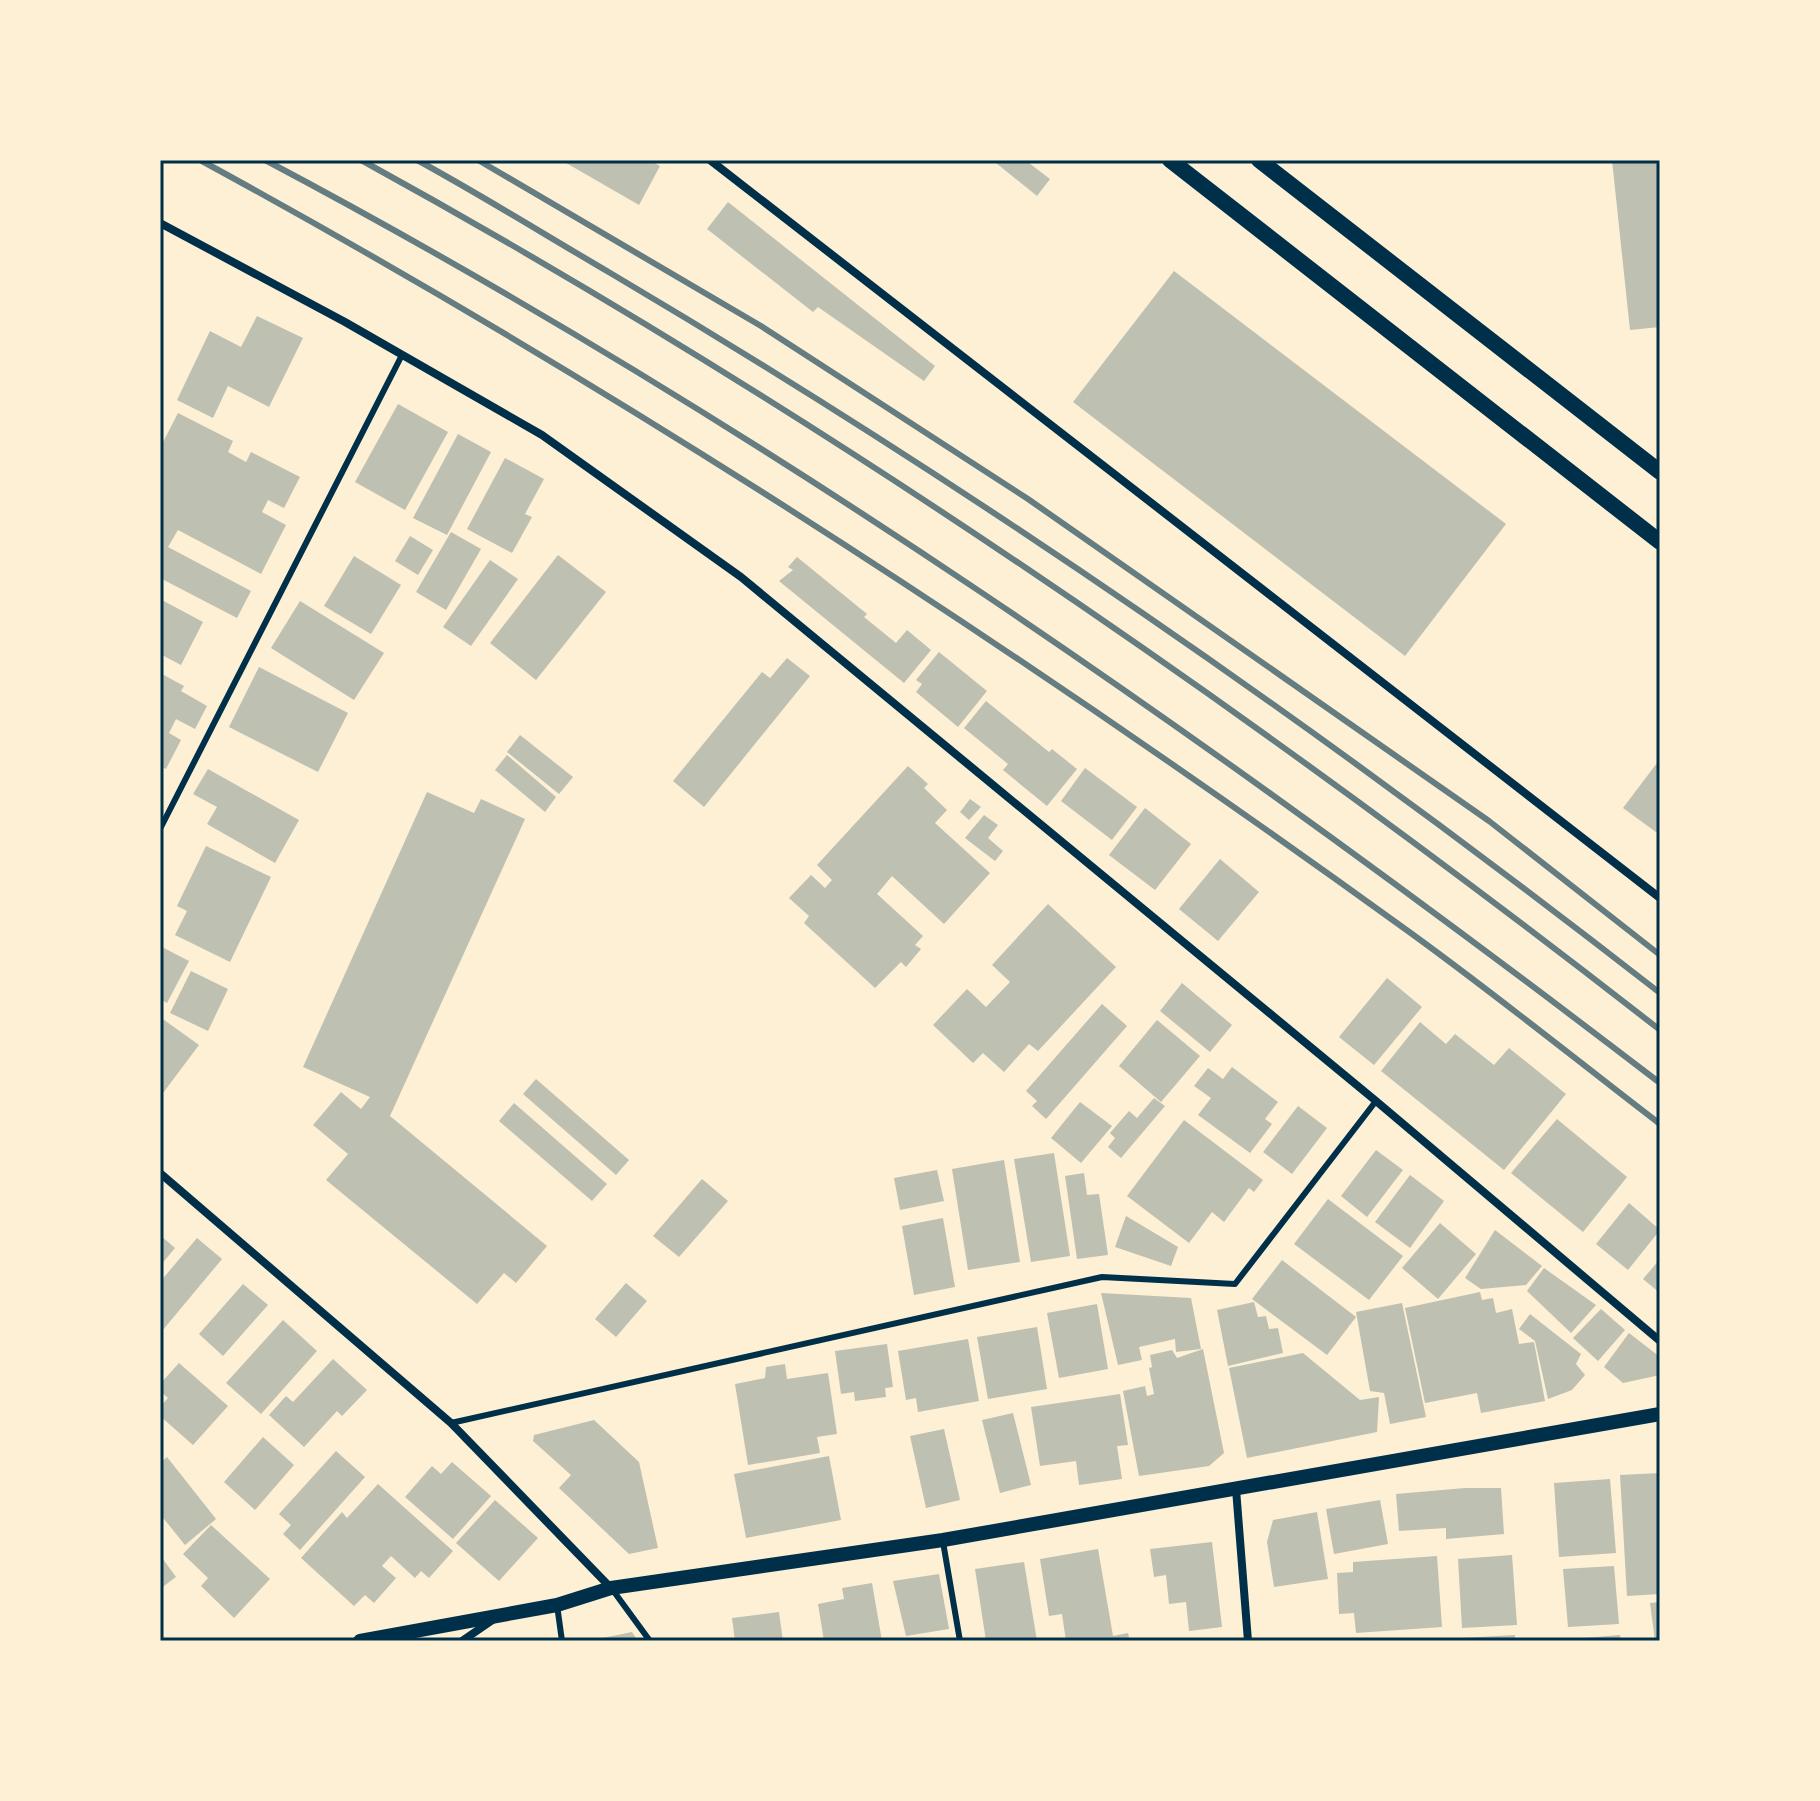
<svg xmlns="http://www.w3.org/2000/svg" width="1820" height="1801" font-family="'Nunito Sans',sans-serif">
<rect width="100%" height="100%" fill="#fdf0d5"/>
<g fill="#bec0b2">
<path d="M561,160H649L660,166L639,205Z"/>
<path d="M999,160H1025L1050,179L1037,196L996,163Z"/>
<path d="M1612,160H1660V327L1630,330Z"/>
<path d="M728,202L935,366L924,381L818,307L813,312L707,229Z"/>
<path d="M1174,271L1506,524L1405,656L1073,402Z"/>
<path d="M257,316L303,338L269,407L228,386L213,418L177,400L210,331L241,347Z"/>
<path d="M398,404L448,432L405,510L355,482Z"/>
<path d="M178,413L233,441L228,452L246,462L251,452L300,477L284,508L268,500L262,512L286,525L261,574L178,530L168,547L251,591L237,618L160,578V448Z"/>
<path d="M458,434L491,452L447,535L413,518Z"/>
<path d="M505,458L544,479L525,514L532,517L512,553L467,529Z"/>
<path d="M451,532L481,549L446,610L416,592Z"/>
<path d="M410,536L433,550L418,575L395,561Z"/>
<path d="M558,555L606,592L536,680L490,643Z"/>
<path d="M354,556L401,585L371,634L324,606Z"/>
<path d="M797,557L867,614L864,617L896,643L907,630L931,650L904,683L779,581L793,570L788,567Z"/>
<path d="M490,560L518,579L471,646L443,627Z"/>
<path d="M160,599L203,622L181,665L160,654Z"/>
<path d="M300,601L384,653L354,700L271,648Z"/>
<path d="M939,652L987,691L958,727L916,692L922,684L916,680Z"/>
<path d="M787,658L810,676L704,807L673,781L762,672L770,678Z"/>
<path d="M259,667L348,713L318,772L229,727Z"/>
<path d="M160,673L184,686L181,691L207,706L195,729L176,719L169,733L181,740L166,769L160,766Z"/>
<path d="M986,701L1049,752L1052,749L1077,769L1047,806L1003,770L1008,764L964,728Z"/>
<path d="M520,735L573,777L559,794L507,752Z"/>
<path d="M507,755L556,797L545,812L495,770Z"/>
<path d="M1660,759V835L1623,808Z"/>
<path d="M908,766L928,784L924,788L947,810L935,823L990,873L944,924L892,876L877,894L923,936L915,945L921,949L906,967L901,962L875,988L804,923L809,916L789,898L811,875L825,888L832,880L817,865Z"/>
<path d="M1085,768L1137,807L1112,840L1061,801Z"/>
<path d="M208,769L299,820L275,863L207,824L217,807L193,794Z"/>
<path d="M427,792L474,813L481,799L525,819L390,1116L547,1246L516,1283L504,1273L477,1304L326,1180L348,1154L313,1125L341,1092L361,1109L370,1097L303,1067Z"/>
<path d="M970,799L981,807L969,820L960,812Z"/>
<path d="M1145,808L1191,844L1155,890L1109,855Z"/>
<path d="M984,815L998,825L988,838L1003,851L995,861L965,838Z"/>
<path d="M206,846L271,877L230,962L175,935L187,911L177,906Z"/>
<path d="M1220,859L1259,892L1218,941L1179,909Z"/>
<path d="M1048,904L1116,967L1038,1051L1029,1044L1004,1072L983,1053L973,1063L933,1025L967,989L986,1007L1010,982L992,965Z"/>
<path d="M160,946L189,961L167,1003L160,999Z"/>
<path d="M191,971L228,989L208,1031L170,1013Z"/>
<path d="M1387,978L1422,1007L1374,1065L1339,1037Z"/>
<path d="M1182,983L1232,1025L1210,1052L1160,1011Z"/>
<path d="M1102,1004L1127,1026L1046,1119L1032,1106L1037,1101L1026,1091Z"/>
<path d="M160,1017L199,1045L160,1097Z"/>
<path d="M1157,1020L1200,1056L1161,1102L1119,1066Z"/>
<path d="M1420,1022L1446,1044L1455,1034L1494,1065L1509,1048L1566,1094L1504,1170L1381,1071Z"/>
<path d="M1232,1067L1278,1102L1265,1119L1272,1124L1250,1153L1198,1115L1211,1098L1194,1086L1208,1068L1223,1079Z"/>
<path d="M536,1079L629,1160L616,1175L523,1094Z"/>
<path d="M1154,1098L1165,1106L1121,1158L1108,1147L1115,1138L1110,1133L1129,1111L1137,1118Z"/>
<path d="M1080,1102L1112,1126L1081,1163L1051,1138Z"/>
<path d="M514,1103L607,1184L592,1201L499,1121Z"/>
<path d="M1298,1106L1327,1128L1292,1174L1263,1152Z"/>
<path d="M1557,1119L1627,1177L1583,1232L1511,1173Z"/>
<path d="M1184,1120L1263,1180L1254,1192L1249,1188L1224,1222L1212,1212L1189,1243L1127,1196Z"/>
<path d="M1376,1150L1403,1170L1367,1217L1341,1196Z"/>
<path d="M1054,1153L1070,1256L1031,1262L1014,1159Z"/>
<path d="M1004,1160L1020,1262L968,1270L952,1169Z"/>
<path d="M937,1170L944,1201L900,1210L894,1178Z"/>
<path d="M1084,1173L1087,1195L1099,1194L1108,1255L1077,1259L1065,1176Z"/>
<path d="M1410,1175L1444,1201L1410,1248L1375,1222Z"/>
<path d="M702,1179L728,1201L679,1257L653,1236Z"/>
<path d="M1328,1199L1403,1256L1369,1300L1294,1244Z"/>
<path d="M1629,1203L1660,1230L1628,1270L1596,1244Z"/>
<path d="M1126,1216L1178,1247L1171,1266L1115,1247Z"/>
<path d="M943,1218L955,1287L914,1295L902,1226Z"/>
<path d="M1440,1223L1476,1254L1438,1299L1402,1268Z"/>
<path d="M1495,1230L1542,1266L1526,1285L1481,1289L1465,1278Z"/>
<path d="M160,1235L175,1248L160,1266Z"/>
<path d="M197,1238L222,1259L162,1331L160,1282Z"/>
<path d="M1660,1259V1293L1643,1279Z"/>
<path d="M1282,1260L1356,1317L1327,1355L1252,1299Z"/>
<path d="M1544,1268L1596,1305L1571,1333L1527,1291Z"/>
<path d="M626,1283L647,1301L616,1337L595,1319Z"/>
<path d="M243,1284L268,1305L223,1356L199,1334Z"/>
<path d="M1480,1292L1482,1300L1493,1298L1496,1313L1512,1309L1519,1344L1534,1342L1545,1401L1481,1413L1477,1393L1425,1403L1405,1308Z"/>
<path d="M1101,1293L1191,1298L1201,1349L1176,1352L1175,1339L1139,1347L1142,1360L1118,1365Z"/>
<path d="M1254,1302L1258,1317L1266,1316L1269,1329L1278,1328L1283,1353L1228,1366L1217,1310Z"/>
<path d="M1402,1303L1426,1417L1390,1424L1384,1393L1370,1391L1356,1312Z"/>
<path d="M1097,1304L1108,1369L1059,1378L1047,1313Z"/>
<path d="M1601,1309L1625,1330L1598,1361L1573,1338Z"/>
<path d="M1530,1314L1581,1354L1576,1364L1585,1375L1572,1390L1548,1399L1535,1341L1519,1329Z"/>
<path d="M283,1320L317,1351L261,1414L226,1383Z"/>
<path d="M1037,1327L1047,1389L988,1399L977,1337Z"/>
<path d="M1629,1333L1660,1357V1375L1623,1383L1604,1367Z"/>
<path d="M968,1339L979,1401L918,1412L916,1398L906,1400L898,1351Z"/>
<path d="M887,1344L893,1387L885,1388L886,1397L855,1401L854,1392L841,1394L835,1351Z"/>
<path d="M1203,1349L1224,1453L1209,1466L1139,1476L1123,1391L1145,1386L1147,1396L1154,1394L1149,1368L1152,1367L1150,1355L1172,1350L1177,1358Z"/>
<path d="M1303,1353L1360,1400L1379,1397L1377,1432L1247,1458L1229,1368Z"/>
<path d="M333,1359L367,1390L342,1416L337,1411L304,1447L269,1415L286,1396L293,1402Z"/>
<path d="M179,1363L228,1406L193,1445L160,1416V1407L168,1398L160,1391V1384Z"/>
<path d="M785,1364L787,1379L828,1373L837,1434L817,1437L820,1453L748,1465L735,1384L765,1378L766,1367Z"/>
<path d="M1120,1394L1128,1445L1117,1446L1122,1479L1079,1485L1076,1461L1040,1466L1031,1407Z"/>
<path d="M1013,1413L1031,1485L1000,1493L982,1420Z"/>
<path d="M594,1420L639,1462L658,1548L629,1554L559,1488L571,1475L533,1441L534,1435Z"/>
<path d="M944,1429L960,1500L926,1508L910,1436Z"/>
<path d="M263,1437L294,1465L255,1510L224,1482Z"/>
<path d="M336,1451L365,1477L300,1550L283,1534L291,1525L279,1514Z"/>
<path d="M829,1456L841,1520L746,1538L734,1474Z"/>
<path d="M167,1457L216,1519L185,1545L160,1514V1463Z"/>
<path d="M452,1462L491,1496L453,1539L405,1497L432,1466L441,1474Z"/>
<path d="M1660,1473V1594L1627,1596L1620,1475Z"/>
<path d="M1610,1479L1616,1553L1559,1557L1554,1483Z"/>
<path d="M378,1484L453,1551L429,1578L421,1571L415,1578L391,1556L382,1566L396,1578L374,1603L365,1595L354,1606L301,1558L342,1512L347,1518Z"/>
<path d="M1465,1488H1501L1504,1534L1446,1539V1528L1399,1531L1396,1494Z"/>
<path d="M495,1500L538,1538L499,1581L456,1543Z"/>
<path d="M1380,1500L1388,1544L1334,1554L1326,1509Z"/>
<path d="M1317,1512L1328,1579L1274,1587L1267,1542L1273,1520Z"/>
<path d="M211,1525L270,1579L234,1618L201,1586L208,1578L183,1554Z"/>
<path d="M1212,1542L1222,1627L1189,1631L1186,1602L1169,1604L1166,1575L1154,1577L1150,1549Z"/>
<path d="M1098,1549L1113,1636L1128,1633L1130,1641H1066L1062,1614L1049,1616L1040,1559Z"/>
<path d="M160,1555L176,1577L160,1589Z"/>
<path d="M1512,1555L1517,1625L1462,1628L1458,1559Z"/>
<path d="M1437,1556L1442,1627L1356,1633L1354,1613L1339,1614L1337,1573L1353,1572V1562Z"/>
<path d="M1024,1562L1037,1641H986L975,1569Z"/>
<path d="M1614,1566L1619,1624L1568,1627L1563,1569Z"/>
<path d="M939,1574L949,1629L906,1636L893,1581Z"/>
<path d="M872,1583L882,1641H824L818,1604L844,1599L842,1588Z"/>
<path d="M1660,1602V1641H1655L1650,1603Z"/>
<path d="M779,1612L783,1641H735L732,1618Z"/>
<path d="M632,1632L638,1641H594L593,1640Z"/>
<path d="M1515,1635V1641H1462L1461,1638Z"/>
<path d="M1620,1635L1621,1641H1573L1572,1639Z"/>
</g>
<g fill="none" stroke-linecap="round" stroke-linejoin="round">
<g stroke="#003049" stroke-width="6">
<path d="M160,829L402,355"/>
<path d="M451,1423L1102,1277L1235,1284L1376,1101"/>
<path d="M943,1542L960,1641"/>
<path d="M612,1589L650,1641"/>
<path d="M557,1605L562,1641"/>
</g>
<g stroke="#003049" stroke-width="8">
<path d="M710,160L1660,898"/>
<path d="M160,223L345,322L542,435L741,577L1376,1101L1660,1341"/>
<path d="M160,1173L451,1423L611,1588"/>
<path d="M1236,1489L1248,1641"/>
<path d="M462,1641L494,1619"/>
</g>
<path stroke="#003049" stroke-width="14" d="M360,1641L557,1605L611,1588L943,1540L1660,1414"/>
<g stroke="#003049" stroke-width="16">
<path d="M1170,160L1660,542"/>
<path d="M1259,160L1660,472"/>
</g>
<g stroke="#657d81" stroke-width="6">
<path d="M200,160C617,387 1016,648 1401,926C1489,989 1574,1058 1660,1124"/>
<path d="M265,160C756,420 1220,746 1660,1083"/>
<path d="M361,160C818,411 1250,710 1660,1030"/>
<path d="M417,160C483,196 547,236 612,274C977,490 1326,732 1660,993"/>
<path d="M478,160L761,326L1028,499L1489,821L1660,955"/>
</g>
</g>
<rect width="1820" height="1801" fill="none" stroke="#fdf0d5" stroke-width="324"/>
<rect x="162" y="162" width="1496" height="1477" fill="none" stroke="#003049" stroke-width="3"/>
</svg>
